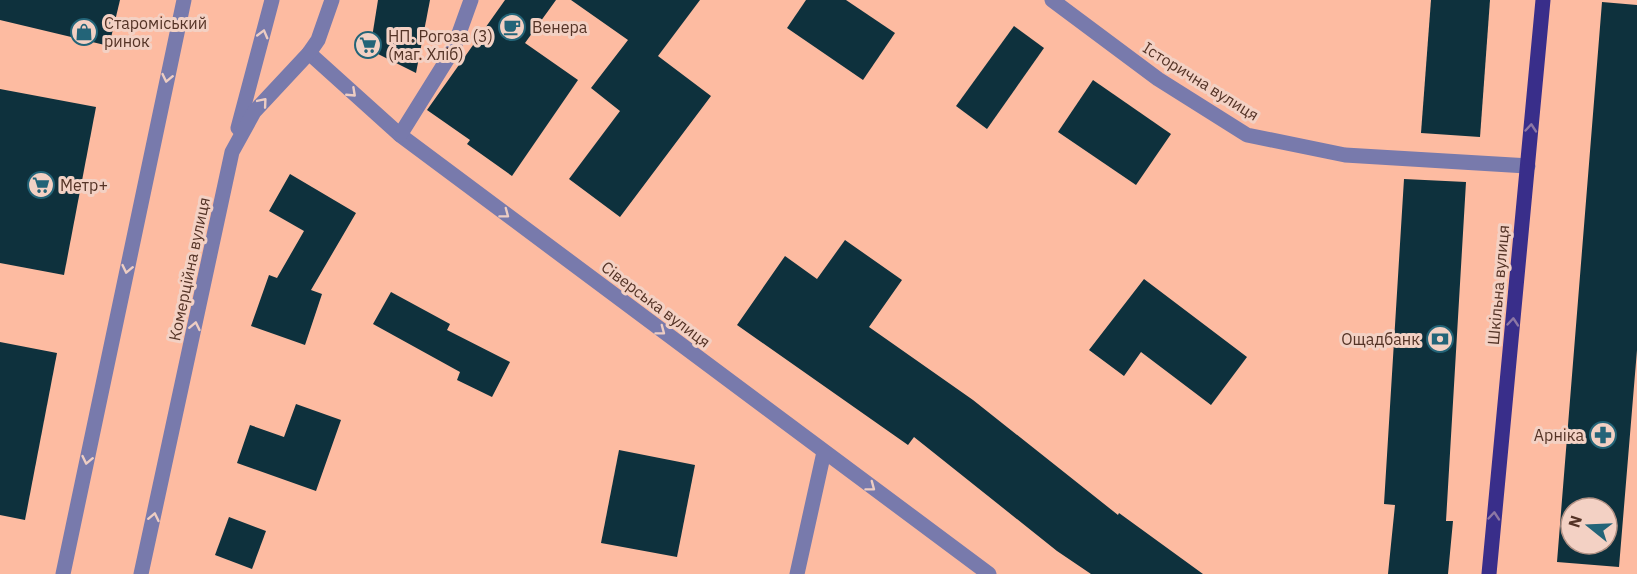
<svg xmlns="http://www.w3.org/2000/svg" width="1637" height="574" font-family="'IBM Plex Sans',sans-serif">
<rect width="100%" height="100%" fill="#fdbba1"/>
<g fill="#0e313d" fill-rule="evenodd">
<path d="M0,0H120L109,46L0,20Z"/>
<path d="M378,0H430L416,73L370,50Z"/>
<path d="M505,0H556L525,43L578,80L512,176L467,144L470,140L427,110Z"/>
<path d="M571,0H700L658,56L711,96L620,217L569,179L620,111L591,88L628,40Z"/>
<path d="M806,0H846L895,33L863,80L787,28Z"/>
<path d="M1431,0H1490L1480,137L1421,133Z"/>
<path d="M1602,2L1637,5V350L1619,567L1557,562ZM1571,508H1607V544H1571Z"/>
<path d="M1014,26L1044,48L987,129L956,106Z"/>
<path d="M1093,80L1171,134L1136,185L1058,132Z"/>
<path d="M0,89L96,107L64,275L0,263Z"/>
<path d="M290,174L356,213L311,290L322,294L305,345L251,326L269,275L277,278L304,231L269,211Z"/>
<path d="M1404,179L1466,182L1446,521H1453L1448,574H1388L1395,505L1384,504Z"/>
<path d="M845,240L902,280L869,327L973,400L1118,515L1119,513L1203,574H1091L1057,551L914,437L908,445L737,325L785,256L817,279Z"/>
<path d="M1144,279L1247,357L1211,405L1141,352L1124,376L1089,350Z"/>
<path d="M391,292L450,324L447,330L510,362L492,397L457,380L460,372L373,324Z"/>
<path d="M0,342L57,353L25,520L0,515Z"/>
<path d="M296,404L341,420L316,491L237,463L250,425L284,437Z"/>
<path d="M619,450L695,465L677,557L601,543Z"/>
<path d="M229,517L266,531L252,569L215,555Z"/>
</g>
<g fill="none" stroke-linecap="round" stroke-linejoin="round">
<g stroke="#787aac" stroke-width="15">
<path d="M1052,0L1158,79L1247,135L1345,155L1528,166"/>
<path d="M309,53L400,135L989,574"/>
<path d="M238,128L272,0"/>
<path d="M400,135L453,50L471,0"/>
<path d="M63,574L184,0"/>
<path d="M141,574L232,152L254,112L309,53L318,40L332,0"/>
<path d="M797,574L824,452"/>
</g>
<path stroke="#392e8a" stroke-width="15" d="M1489,574L1543,0"/>
</g>
<defs><path id="oneway-chevron" d="M-2-3.5L2.5 0L-2 3.5" fill="none" stroke-width="1.6" stroke-linecap="round" stroke-linejoin="round" transform="scale(1.5)"/></defs>
<g stroke="#edcdc3">
<use href="#oneway-chevron" transform="translate(263 34) rotate(-75)"/>
<use href="#oneway-chevron" transform="translate(167 78) rotate(102)"/>
<use href="#oneway-chevron" transform="translate(352 93) rotate(43)"/>
<use href="#oneway-chevron" transform="translate(263 102) rotate(-50)"/>
<use href="#oneway-chevron" transform="translate(505 214) rotate(37)"/>
<use href="#oneway-chevron" transform="translate(127 269) rotate(102)"/>
<use href="#oneway-chevron" transform="translate(195 326) rotate(-78)"/>
<use href="#oneway-chevron" transform="translate(661 331) rotate(37)"/>
<use href="#oneway-chevron" transform="translate(87 460) rotate(102)"/>
<use href="#oneway-chevron" transform="translate(871 487) rotate(37)"/>
<use href="#oneway-chevron" transform="translate(154 517) rotate(-78)"/>
</g>
<g stroke="#8d77a4">
<use href="#oneway-chevron" transform="translate(1531 128) rotate(-85)"/>
<use href="#oneway-chevron" transform="translate(1513 322) rotate(-85)"/>
<use href="#oneway-chevron" transform="translate(1494 516) rotate(-85)"/>
</g>
<defs>
<symbol id="cafe-ring" viewBox="-11 -11 22 22"><circle r="9.5" fill="#f3d1c4" stroke="#236478" stroke-width="1.5"/><path d="M-5.5-4.5H6V0H3Q3 3.5 0 3.5H-2.5Q-5.5 3.5-5.5 0ZM3-3.2v2h1.7v-2ZM-6 4.5H4V6H-6Z" fill="#236478"/></symbol>
<symbol id="shop-ring" viewBox="-11 -11 22 22"><circle r="9.5" fill="#f3d1c4" stroke="#236478" stroke-width="1.5"/><path d="M-5-2.5h2.3a2.7 3.5 0 0 1 5.4 0H5L5.5 6h-11ZM-1.5-2.5h3a1.5 2.3 0 0 0-3 0Z" fill="#236478"/></symbol>
<symbol id="supermarket-ring" viewBox="-11 -11 22 22"><circle r="9.5" fill="#f3d1c4" stroke="#236478" stroke-width="1.5"/><path d="M-6-5.5h2.5l.6 2H6L4.5 2H-2.5L-4.4-4H-6ZM-1.5 3.2a1.3 1.3 0 1 0 .1 0ZM3 3.2a1.3 1.3 0 1 0 .1 0Z" fill="#236478"/></symbol>
<symbol id="bank-ring" viewBox="-11 -11 22 22"><circle r="9.5" fill="#f3d1c4" stroke="#236478" stroke-width="1.5"/><path d="M-6-4H6V4H-6ZM0-2.3a2.3 2.3 0 1 0 0 4.6a2.3 2.3 0 1 0 0-4.6Z" fill="#236478"/></symbol>
<symbol id="pharmacy-ring" viewBox="-11 -11 22 22"><circle r="9.5" fill="#f3d1c4" stroke="#236478" stroke-width="1.5"/><path d="M-2-6h4v4h4v4h-4v4h-4v-4h-4v-4h4Z" fill="#236478"/></symbol>
</defs>
<g fill-rule="evenodd">
<use href="#cafe-ring" x="497" y="12" width="30" height="30"/>
<use href="#shop-ring" x="69" y="17" width="30" height="30"/>
<use href="#supermarket-ring" x="353" y="30" width="30" height="30"/>
<use href="#supermarket-ring" x="26" y="170" width="30" height="30"/>
<use href="#bank-ring" x="1425" y="324" width="30" height="30"/>
<use href="#pharmacy-ring" x="1588" y="420" width="30" height="30"/>
</g>
<g text-anchor="middle" dominant-baseline="central" stroke-width="6" stroke-linejoin="round" paint-order="stroke">
<g font-size="16" fill="#543326" stroke="#f3d1c4" text-anchor="start">
<text x="104" y="23">Староміський<tspan x="104" dy="18">ринок</tspan></text>
<text x="532" y="27">Венера</text>
<text x="388" y="36">НП. Рогоза (3)<tspan x="388" dy="18">(маг. Хліб)</tspan></text>
<text x="60" y="185">Метр+</text>
<text x="1420" y="339" text-anchor="end">Ощадбанк</text>
<text x="1584" y="435" text-anchor="end">Арніка</text>
</g>
<g font-size="16" fill="#543326" stroke="#f3d1c4">
<text transform="translate(1201 81) rotate(32)">Історична вулиця</text>
<text transform="translate(189 269) rotate(-78)">Комерційна вулиця</text>
<text transform="translate(1498 285) rotate(-85)">Шкільна вулиця</text>
<text transform="translate(656 304) rotate(37)">Сіверська вулиця</text>
</g>
</g>
<g transform="translate(1589 526) rotate(288)"><circle r="28" fill="#f3d1c4" stroke="#b39285" stroke-width="1.5"/>
<path d="M0-4.5L10 22L0 15L-10 22Z" fill="#236478"/>
<text y="-9" font-size="16" font-weight="bold" text-anchor="middle" fill="#543326">N</text>
</g>
</svg>
